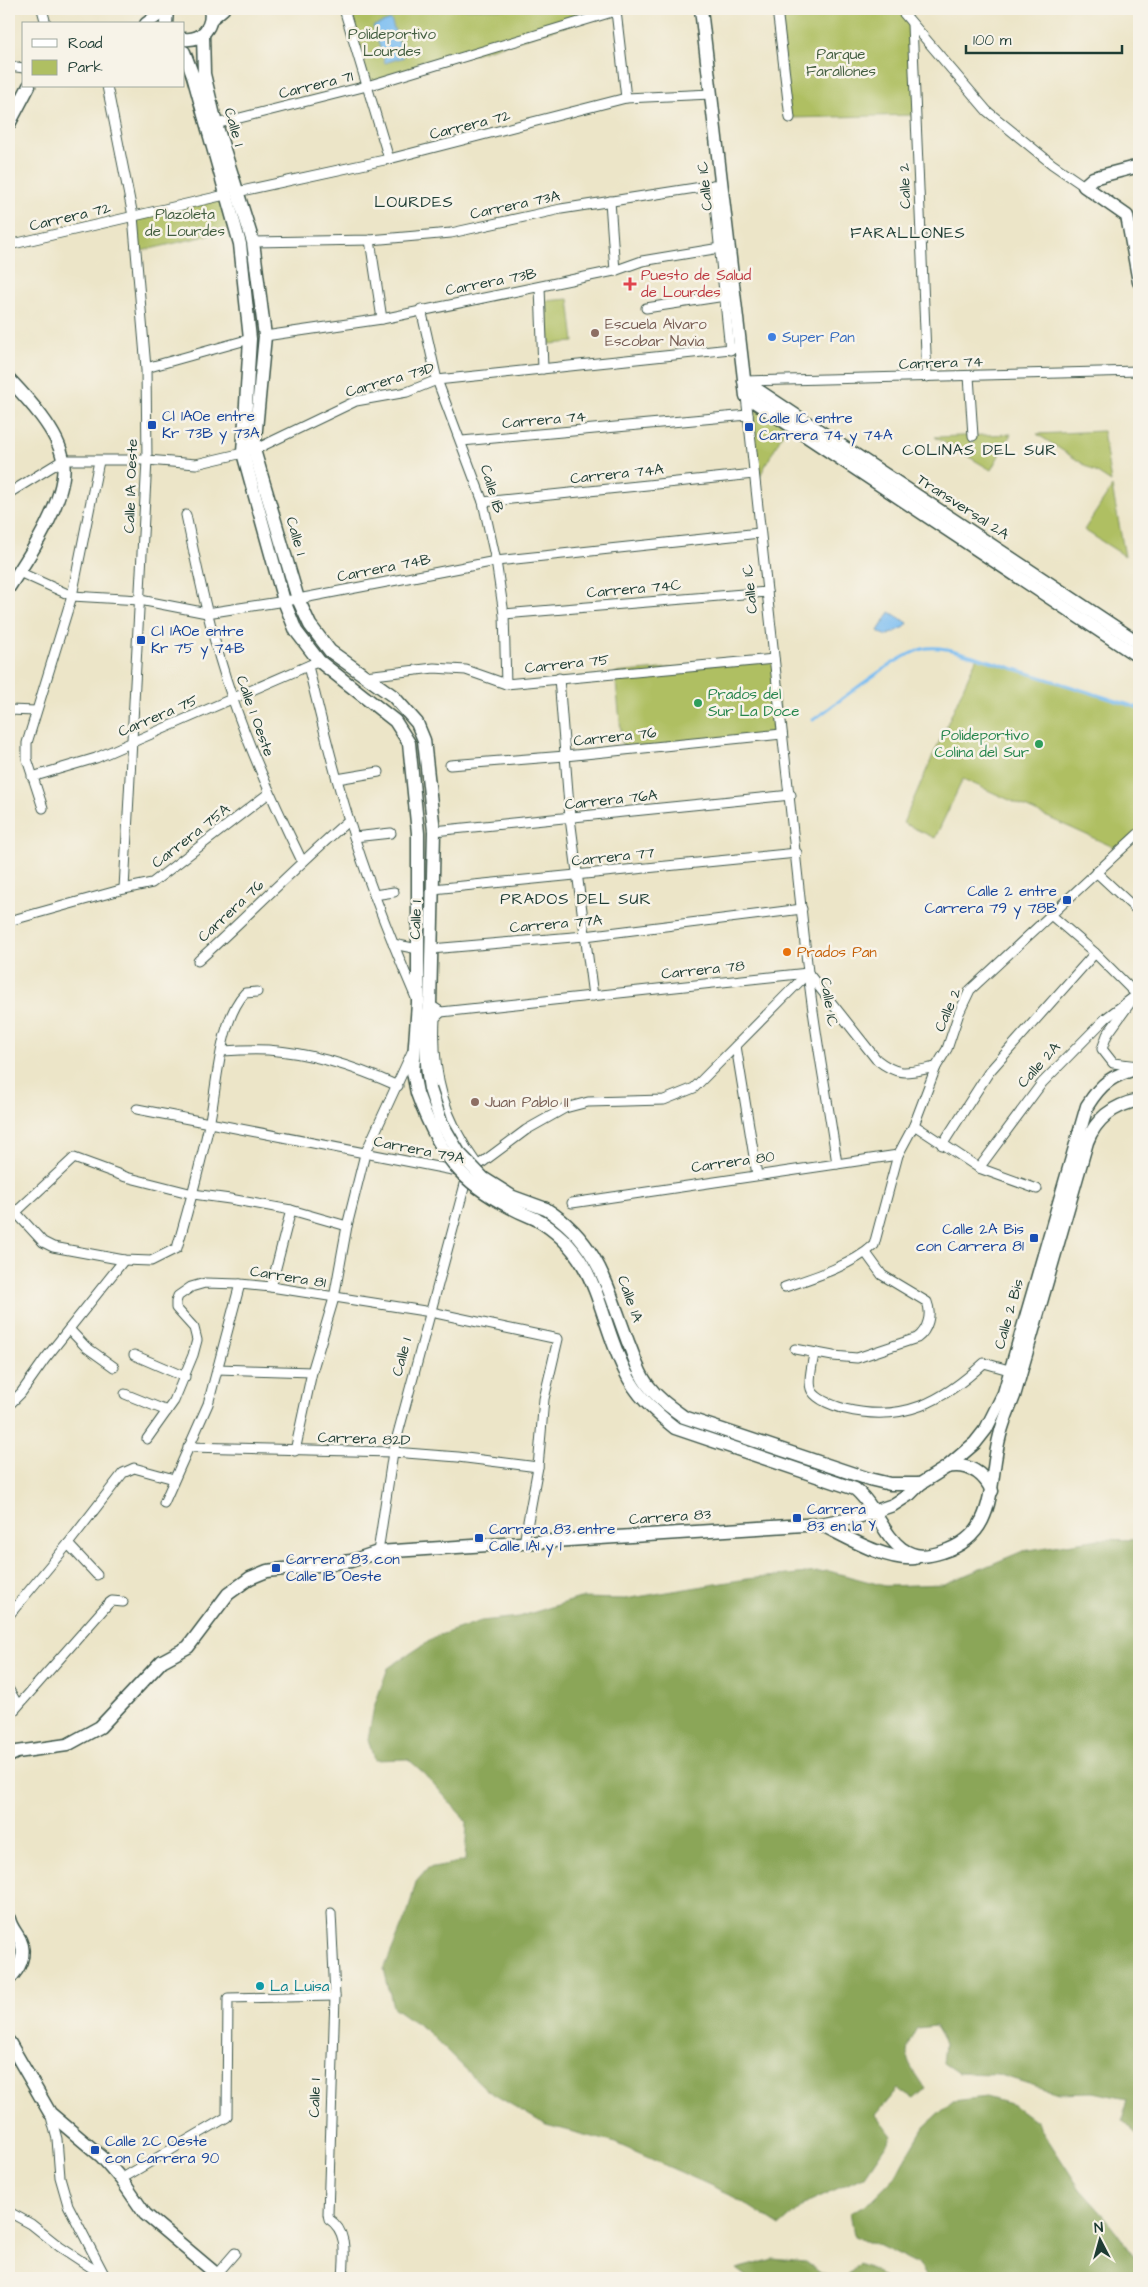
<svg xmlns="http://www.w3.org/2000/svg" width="1148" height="2287" font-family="'Architects Daughter',sans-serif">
<rect width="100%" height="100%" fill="#f7f3e8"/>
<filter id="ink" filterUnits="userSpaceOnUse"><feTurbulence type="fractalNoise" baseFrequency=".02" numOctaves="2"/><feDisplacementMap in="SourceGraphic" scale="10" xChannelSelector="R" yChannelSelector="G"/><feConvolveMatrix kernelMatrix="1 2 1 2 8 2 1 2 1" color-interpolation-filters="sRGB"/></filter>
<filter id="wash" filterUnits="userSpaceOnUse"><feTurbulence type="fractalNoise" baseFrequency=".0096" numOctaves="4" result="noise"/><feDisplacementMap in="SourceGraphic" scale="20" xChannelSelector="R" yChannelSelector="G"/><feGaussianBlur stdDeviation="1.12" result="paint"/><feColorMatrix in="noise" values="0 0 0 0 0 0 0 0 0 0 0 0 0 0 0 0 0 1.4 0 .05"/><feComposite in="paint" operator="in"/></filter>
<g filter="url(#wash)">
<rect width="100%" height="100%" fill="#ece5c8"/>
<g fill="#afbf62" stroke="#677e4b">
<path d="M344,9H622L367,86Z"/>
<path d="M777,9H900L912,24L916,115L790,118Z"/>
<path d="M225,195L236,229L137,252L133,216Z"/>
<path d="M569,299L574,342L550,344L545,301Z"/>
<path d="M746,396L788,424L755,485Z"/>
<path d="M1103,431L1111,482L1037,434Z"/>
<path d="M1011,434L991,470L935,437Z"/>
<path d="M1112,487L1125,556L1084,530Z"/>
<path d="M977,657L1139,708V833L1120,850L963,779L935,838L903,823Z"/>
<path d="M774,659L782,734L623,750L615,673Z"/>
</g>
<g fill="#8ba658" stroke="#557246">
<path d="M1098,1539L1139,1540V2137L1122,2120L1127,2099L1093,2092L1058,2093L997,2074L958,2073L943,2063L945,2044L935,2026L917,2028C899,2058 908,2062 925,2089L914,2099L898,2089L876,2115L892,2136L865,2176L806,2203L780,2226L730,2194L615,2143L546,2125L488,2091L427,2031L393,2007L384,1969L408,1911L416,1882L428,1868L465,1861L467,1822L425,1774L408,1759L374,1760L368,1739L374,1707L388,1668L437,1636L481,1621L519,1617L580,1598L625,1599L746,1579L829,1571L885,1586L944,1584L1023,1551Z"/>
<path d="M986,2097L1014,2105L1036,2121L1080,2189L1107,2219L1139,2263V2278H926L919,2265L878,2245L854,2236L850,2213L871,2201L894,2178L924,2127L953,2101Z"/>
<path d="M773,2259L806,2262L822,2274L836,2278H748L736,2269Z"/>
<path d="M859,2263L873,2269L884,2278H846Z"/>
</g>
<g fill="#7cbef2" stroke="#4e7e93">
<path d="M391,20L404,57L385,63L373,26Z"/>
<path d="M890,612L908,623L905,627L886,636L878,631Z"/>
</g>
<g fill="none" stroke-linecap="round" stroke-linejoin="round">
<path stroke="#7cbef2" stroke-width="3" d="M813,720C839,702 899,652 927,648C943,646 961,653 977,657L1139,708"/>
</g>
</g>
<g filter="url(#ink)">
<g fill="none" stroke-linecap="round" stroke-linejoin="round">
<defs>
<g id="street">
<path d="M42,9L46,24"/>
<path d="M344,9L389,159"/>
<path d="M777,9L790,118"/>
<path d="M900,9L987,111L1052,164L1084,186"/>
<path d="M616,11L626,98"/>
<path d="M912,24L927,377"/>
<path d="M9,66L24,68"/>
<path d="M107,86L133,216L146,368L147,460L124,889"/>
<path d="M216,124L367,86L622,9"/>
<path d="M713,185L730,350"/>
<path d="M237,192L389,159L626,98L711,94"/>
<path d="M610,201L615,271"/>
<path d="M370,240L382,319"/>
<path d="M253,242L370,240L451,233L561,209L721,184"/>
<path d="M9,245L225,195"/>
<path d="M540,287L543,369"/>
<path d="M646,308L725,296"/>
<path d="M421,309L437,380L483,502L496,561L504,614L506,684"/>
<path d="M265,336L382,319L614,271L642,261L720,248"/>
<path d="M146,368L250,339"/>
<path d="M969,376L973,436"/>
<path d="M745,381L1139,371"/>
<path d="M746,396C767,588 788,780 808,972C815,1036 828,1100 837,1164"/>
<path d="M462,441L748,415"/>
<path d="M254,450L356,401L407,392L437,380L740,348"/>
<path d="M9,493L63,460H147L196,464L243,453"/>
<path d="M483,502L754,474"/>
<path d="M186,515C199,578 212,640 233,700C252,755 276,808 302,861"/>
<path d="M19,572L72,596L140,600L207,613L298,599L496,561L760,533"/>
<path d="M504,614L767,592"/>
<path d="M308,666C321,718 333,770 349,820C367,881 391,940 416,998"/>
<path d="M365,676L434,668L466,670L506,684L774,659"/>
<path d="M559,678L570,818L593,996"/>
<path d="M9,710L36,711"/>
<path d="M450,765L565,756L782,734"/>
<path d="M32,777L96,758L312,664"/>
<path d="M337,779L379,772"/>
<path d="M43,808L27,759V743L72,596L99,461"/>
<path d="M434,831L791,795"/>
<path d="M354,837L391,833"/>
<path d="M1096,872L1139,912"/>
<path d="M433,889L797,853"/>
<path d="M374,895L394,892"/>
<path d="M1051,915L1095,953L1136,994"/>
<path d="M9,921L124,889L152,883L269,793"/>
<path d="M393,944L418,949"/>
<path d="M431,949L585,936L802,909"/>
<path d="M198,961C249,915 297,865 349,820"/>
<path d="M808,973L876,1059C900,1078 908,1072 936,1067"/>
<path d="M1130,1003L1107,1035L1102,1049L1113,1063L1139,1066"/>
<path d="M430,1005L441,1012L808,973"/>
<path d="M441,1012L435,1018C432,1076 444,1119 478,1166"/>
<path d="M736,1046L757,1175"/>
<path d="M222,1051C237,1050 253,1049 268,1050C314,1053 356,1067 398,1086"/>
<path d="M137,1109L468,1173L526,1130L565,1108L588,1102L664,1100L694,1088L808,973"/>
<path d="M914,1125L979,1168L1037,1189"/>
<path d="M942,1145L989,1072L1095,953"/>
<path d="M979,1168L1042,1083L1106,1018L1139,993"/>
<path d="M572,1203L898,1155"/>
<path d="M9,1205L43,1242L53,1247L124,1260L151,1261L177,1248C189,1207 200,1166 209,1125C217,1089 219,1020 245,993L257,992"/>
<path d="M16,1212L74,1158L126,1177L193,1194L230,1199L291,1210L347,1226"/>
<path d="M271,1287L291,1210"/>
<path d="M785,1287C812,1278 853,1265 874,1245L898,1155L914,1125L936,1067L947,1049L959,1013L970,990L1139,833"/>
<path d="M69,1329L86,1347L114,1367"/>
<path d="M795,1349L833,1356L857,1358L917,1338C928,1330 932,1314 927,1302L882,1275L866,1253"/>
<path d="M814,1353C813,1363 807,1382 812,1391C818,1401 835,1406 845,1409C903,1423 942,1402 984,1363L1009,1370"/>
<path d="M134,1355L185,1377"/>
<path d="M217,1369L312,1372"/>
<path d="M125,1394L167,1411"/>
<path d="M9,1405L21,1393L45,1359L124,1260"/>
<path d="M147,1439L174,1401L193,1355L197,1340L194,1328L176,1308V1302L178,1296L191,1287L205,1283L240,1284L271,1287L431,1312L558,1339L544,1399L538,1467L524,1543"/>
<path d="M188,1447L393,1452L458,1457L538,1467"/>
<path d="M295,1451L312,1372L334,1298L347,1226L365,1154L412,1052"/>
<path d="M164,1503L208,1404L240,1284"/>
<path d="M68,1544L97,1575"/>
<path d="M378,1552L393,1452L468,1173"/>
<path d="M9,1615L68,1544L123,1473L134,1468L174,1479"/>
<path d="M9,1690L18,1705"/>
<path d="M9,1716L108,1604L112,1601L123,1602"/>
<path d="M331,1913L335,1996L328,2214L329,2219C349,2232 344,2257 343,2278"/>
<path d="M50,2113L57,2139L60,2177L68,2205L106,2278"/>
<path d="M121,2179L227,2117L228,1998L335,1996"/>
<path d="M9,2212L31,2224L60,2247L104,2276"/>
<path d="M216,2275L235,2253"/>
</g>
<g id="secondary">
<path d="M701,9L746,396L1139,657"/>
<path d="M211,19L223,9"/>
<path d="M146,24L166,9"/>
<path d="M166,24L167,9"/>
<path d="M203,34L204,74L216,124L253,242L265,336L254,450L298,599L310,625L330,651L393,696L417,723L424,740L434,831L430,1005C425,1034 425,1059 430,1089"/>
<path d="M184,39C202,41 214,26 210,9"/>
<path d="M184,52L193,76L240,244L250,339L243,453L284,601L296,631L319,661L395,721L409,743L418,833V1003L413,1072L417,1093"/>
<path d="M9,124L29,86"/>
<path d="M1139,166L1093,178L1084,186L1127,216L1139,282"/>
<path d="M9,379C27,398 59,432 63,460C69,497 29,557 9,587"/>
<path d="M744,381L1139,643"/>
<path d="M546,1209C599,1243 607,1287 628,1342C634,1356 638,1372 647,1384C657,1398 670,1407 684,1417L869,1479L890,1484H920"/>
<path d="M536,1219C600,1256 596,1312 625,1371C636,1395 655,1412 675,1428L855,1489C875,1505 883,1535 902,1549C915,1558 927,1557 942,1552C1000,1534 987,1482 1000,1435C1003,1422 1009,1409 1014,1396L1087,1142C1096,1118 1114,1105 1139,1100"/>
<path d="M947,1467C968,1463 983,1472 992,1491"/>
<path d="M820,1524C847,1537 885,1561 915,1558"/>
<path d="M9,1756L17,1752L67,1745L100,1727L162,1661L188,1647L228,1594L250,1578L267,1571L351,1561L378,1552L820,1524L861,1516L893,1505L910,1494L920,1484L947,1467L975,1443L986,1429L1004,1393L1087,1106C1102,1082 1113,1075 1139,1068"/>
<path d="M9,1919C11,1928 16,1932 20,1940C27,1955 19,1969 9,1979"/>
<path d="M9,2042L50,2113L102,2157L121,2179L145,2214L221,2278"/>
</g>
</defs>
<use href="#street" stroke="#3e564a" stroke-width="11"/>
<use href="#secondary" stroke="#3e564a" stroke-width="15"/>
<use href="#street" stroke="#fff" stroke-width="9"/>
<use href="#secondary" stroke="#fff" stroke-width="12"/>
<defs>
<g id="secondary-bridge">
<path d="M430,1089L441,1122L459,1153L483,1178L513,1197L546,1209"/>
<path d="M417,1093C442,1163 468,1191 536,1219"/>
</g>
</defs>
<use href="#secondary-bridge" stroke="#3e564a" stroke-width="15" stroke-linecap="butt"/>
<use href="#secondary-bridge" stroke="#fff" stroke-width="12"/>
</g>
</g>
<path fill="#e0444e" stroke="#f7f3e8" stroke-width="2" d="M627.5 276.5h5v5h5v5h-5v5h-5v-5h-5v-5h5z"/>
<g fill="#8d6e63" stroke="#f7f3e8" stroke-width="2">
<circle cx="595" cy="333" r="5"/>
<circle cx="475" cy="1102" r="5"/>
</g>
<circle fill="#3f7fe0" stroke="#f7f3e8" stroke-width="2" cx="772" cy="337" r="5"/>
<g fill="#1a4fb4" stroke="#f7f3e8" stroke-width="2">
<rect x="147" y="420" width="10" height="10" rx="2.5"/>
<rect x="744" y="422" width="10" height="10" rx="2.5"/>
<rect x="136" y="635" width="10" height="10" rx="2.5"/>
<rect x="1062" y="895" width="10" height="10" rx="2.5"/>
<rect x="1029" y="1233" width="10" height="10" rx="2.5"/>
<rect x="792" y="1513" width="10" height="10" rx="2.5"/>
<rect x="474" y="1533" width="10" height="10" rx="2.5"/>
<rect x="271" y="1563" width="10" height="10" rx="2.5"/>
<rect x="90" y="2145" width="10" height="10" rx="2.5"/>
</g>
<g fill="#2e9e5b" stroke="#f7f3e8" stroke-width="2">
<circle cx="698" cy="703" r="5"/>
<circle cx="1039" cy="744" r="5"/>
</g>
<circle fill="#e8710a" stroke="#f7f3e8" stroke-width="2" cx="787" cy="952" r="5"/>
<circle fill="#0f9aa8" stroke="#f7f3e8" stroke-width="2" cx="260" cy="1986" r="5"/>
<g text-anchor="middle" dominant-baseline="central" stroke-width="5" stroke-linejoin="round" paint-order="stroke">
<g font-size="15" fill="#435e40" stroke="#f7f3e8">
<text x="392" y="34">Polideportivo<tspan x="392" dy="17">Lourdes</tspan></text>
<text x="841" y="54">Parque<tspan x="841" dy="17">Farallones</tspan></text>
<text x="185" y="214">Plazoleta<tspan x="185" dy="17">de Lourdes</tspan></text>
</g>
<g font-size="15" fill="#1f3d34" stroke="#f7f3e8">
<text transform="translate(316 85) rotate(-14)">Carrera 71</text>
<text transform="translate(470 125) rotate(-14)">Carrera 72</text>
<text transform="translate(234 127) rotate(74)">Calle 1</text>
<text transform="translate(705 186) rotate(-96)">Calle 1C</text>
<text transform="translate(905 186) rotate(-92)">Calle 2</text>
<text transform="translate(515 205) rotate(-12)">Carrera 73A</text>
<text transform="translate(70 217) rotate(-13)">Carrera 72</text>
<text transform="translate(491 282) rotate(-11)">Carrera 73B</text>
<text transform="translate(941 363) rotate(-2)">Carrera 74</text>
<text transform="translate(390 380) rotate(-16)">Carrera 73D</text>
<text transform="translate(544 420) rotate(-5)">Carrera 74</text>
<text transform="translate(617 474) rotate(-6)">Carrera 74A</text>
<text transform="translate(131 486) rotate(-88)">Calle 1A Oeste</text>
<text transform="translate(492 489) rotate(73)">Calle 1B</text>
<text transform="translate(963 507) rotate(33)">Transversal 2A</text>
<text transform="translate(296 536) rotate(74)">Calle 1</text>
<text transform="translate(384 568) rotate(-11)">Carrera 74B</text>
<text transform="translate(634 589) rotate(-5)">Carrera 74C</text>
<text transform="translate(750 589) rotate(-96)">Calle 1C</text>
<text transform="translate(567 664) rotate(-6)">Carrera 75</text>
<text transform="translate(158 716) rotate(-23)">Carrera 75</text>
<text transform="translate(255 716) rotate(70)">Calle 1 Oeste</text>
<text transform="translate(615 737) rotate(-6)">Carrera 76</text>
<text transform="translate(611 800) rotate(-6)">Carrera 76A</text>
<text transform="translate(191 836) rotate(-38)">Carrera 75A</text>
<text transform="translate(613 857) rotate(-6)">Carrera 77</text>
<text transform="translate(231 911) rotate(-43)">Carrera 76</text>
<text transform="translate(416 920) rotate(-88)">Calle 1</text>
<text transform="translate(556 924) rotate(-5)">Carrera 77A</text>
<text transform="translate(703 970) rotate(-6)">Carrera 78</text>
<text transform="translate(829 1002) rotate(81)">Calle 1C</text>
<text transform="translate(948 1010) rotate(-67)">Calle 2</text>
<text transform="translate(1039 1065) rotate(-48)">Calle 2A</text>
<text transform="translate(419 1150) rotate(11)">Carrera 79A</text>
<text transform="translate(733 1162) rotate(-8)">Carrera 80</text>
<text transform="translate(288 1277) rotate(9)">Carrera 81</text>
<text transform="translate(630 1299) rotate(70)">Calle 1A</text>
<text transform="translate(1009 1314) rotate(-74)">Calle 2 Bis</text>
<text transform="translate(402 1357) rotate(-75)">Calle 1</text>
<text transform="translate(364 1439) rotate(2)">Carrera 82D</text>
<text transform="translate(670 1517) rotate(-4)">Carrera 83</text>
<text transform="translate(315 2098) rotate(-88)">Calle 1</text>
</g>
<g font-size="15" fill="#be3a42" stroke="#f7f3e8" text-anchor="start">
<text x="641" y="275">Puesto de Salud<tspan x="641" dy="17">de Lourdes</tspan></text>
</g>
<g font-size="15" fill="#785e54" stroke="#f7f3e8" text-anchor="start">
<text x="605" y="324">Escuela Alvaro<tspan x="605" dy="17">Escobar Navia</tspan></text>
<text x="485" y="1102">Juan Pablo II</text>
</g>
<g font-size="15" fill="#366cbe" stroke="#f7f3e8" text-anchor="start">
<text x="782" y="337">Super Pan</text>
</g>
<g font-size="15" fill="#164399" stroke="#f7f3e8" text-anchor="start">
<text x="162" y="416">Cl 1AOe entre<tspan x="162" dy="17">Kr 73B y 73A</tspan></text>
<text x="759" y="418">Calle 1C entre<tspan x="759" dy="17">Carrera 74 y 74A</tspan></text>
<text x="151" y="631">Cl 1AOe entre<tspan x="151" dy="17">Kr 75 y 74B</tspan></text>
<text x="1057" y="891" text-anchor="end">Calle 2 entre<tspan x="1057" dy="17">Carrera 79 y 78B</tspan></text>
<text x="1024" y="1229" text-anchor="end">Calle 2A Bis<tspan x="1024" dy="17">con Carrera 81</tspan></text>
<text x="807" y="1509">Carrera<tspan x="807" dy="17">83 en la Y</tspan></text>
<text x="489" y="1529">Carrera 83 entre<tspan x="489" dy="17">Calle 1A1 y 1</tspan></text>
<text x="286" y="1559">Carrera 83 con<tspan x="286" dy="17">Calle 1B Oeste</tspan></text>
<text x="105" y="2141">Calle 2C Oeste<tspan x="105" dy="17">con Carrera 90</tspan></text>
</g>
<g font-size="15" fill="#27864d" stroke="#f7f3e8" text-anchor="start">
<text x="708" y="694">Prados del<tspan x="708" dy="17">Sur La Doce</tspan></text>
<text x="1029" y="735" text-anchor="end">Polideportivo<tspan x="1029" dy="17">Colina del Sur</tspan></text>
</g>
<g font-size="15" fill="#c56008" stroke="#f7f3e8" text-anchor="start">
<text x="797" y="952">Prados Pan</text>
</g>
<g font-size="15" fill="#0d838f" stroke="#f7f3e8" text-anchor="start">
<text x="270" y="1986">La Luisa</text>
</g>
<g font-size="16" letter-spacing="1" fill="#1f3d34" stroke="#f7f3e8">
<text x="414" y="202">LOURDES</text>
<text x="908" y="233">FARALLONES</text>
<text x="980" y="450">COLINAS DEL SUR</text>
<text x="576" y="899">PRADOS DEL SUR</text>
</g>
</g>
<rect width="1148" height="2287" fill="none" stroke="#f7f3e8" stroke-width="30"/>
<rect x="22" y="22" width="162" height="65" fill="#f7f3e8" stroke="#a1aaa0"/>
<rect x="32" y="39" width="25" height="8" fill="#ffffff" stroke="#a1aaa0"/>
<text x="68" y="48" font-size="15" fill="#1f3d34">Road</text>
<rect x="32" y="60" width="25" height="15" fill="#afbf62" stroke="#a1aaa0"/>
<text x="68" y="72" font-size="15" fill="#1f3d34">Park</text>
<g transform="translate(1100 2240) rotate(354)" stroke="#f7f3e8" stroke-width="4" paint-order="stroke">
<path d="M0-4L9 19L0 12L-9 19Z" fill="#1f3d34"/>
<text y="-8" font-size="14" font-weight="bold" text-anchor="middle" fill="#1f3d34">N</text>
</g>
<path d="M966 45v8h156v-8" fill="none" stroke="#1f3d34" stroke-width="2.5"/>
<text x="973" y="45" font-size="15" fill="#1f3d34" stroke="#f7f3e8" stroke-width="4" paint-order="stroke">100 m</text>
</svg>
